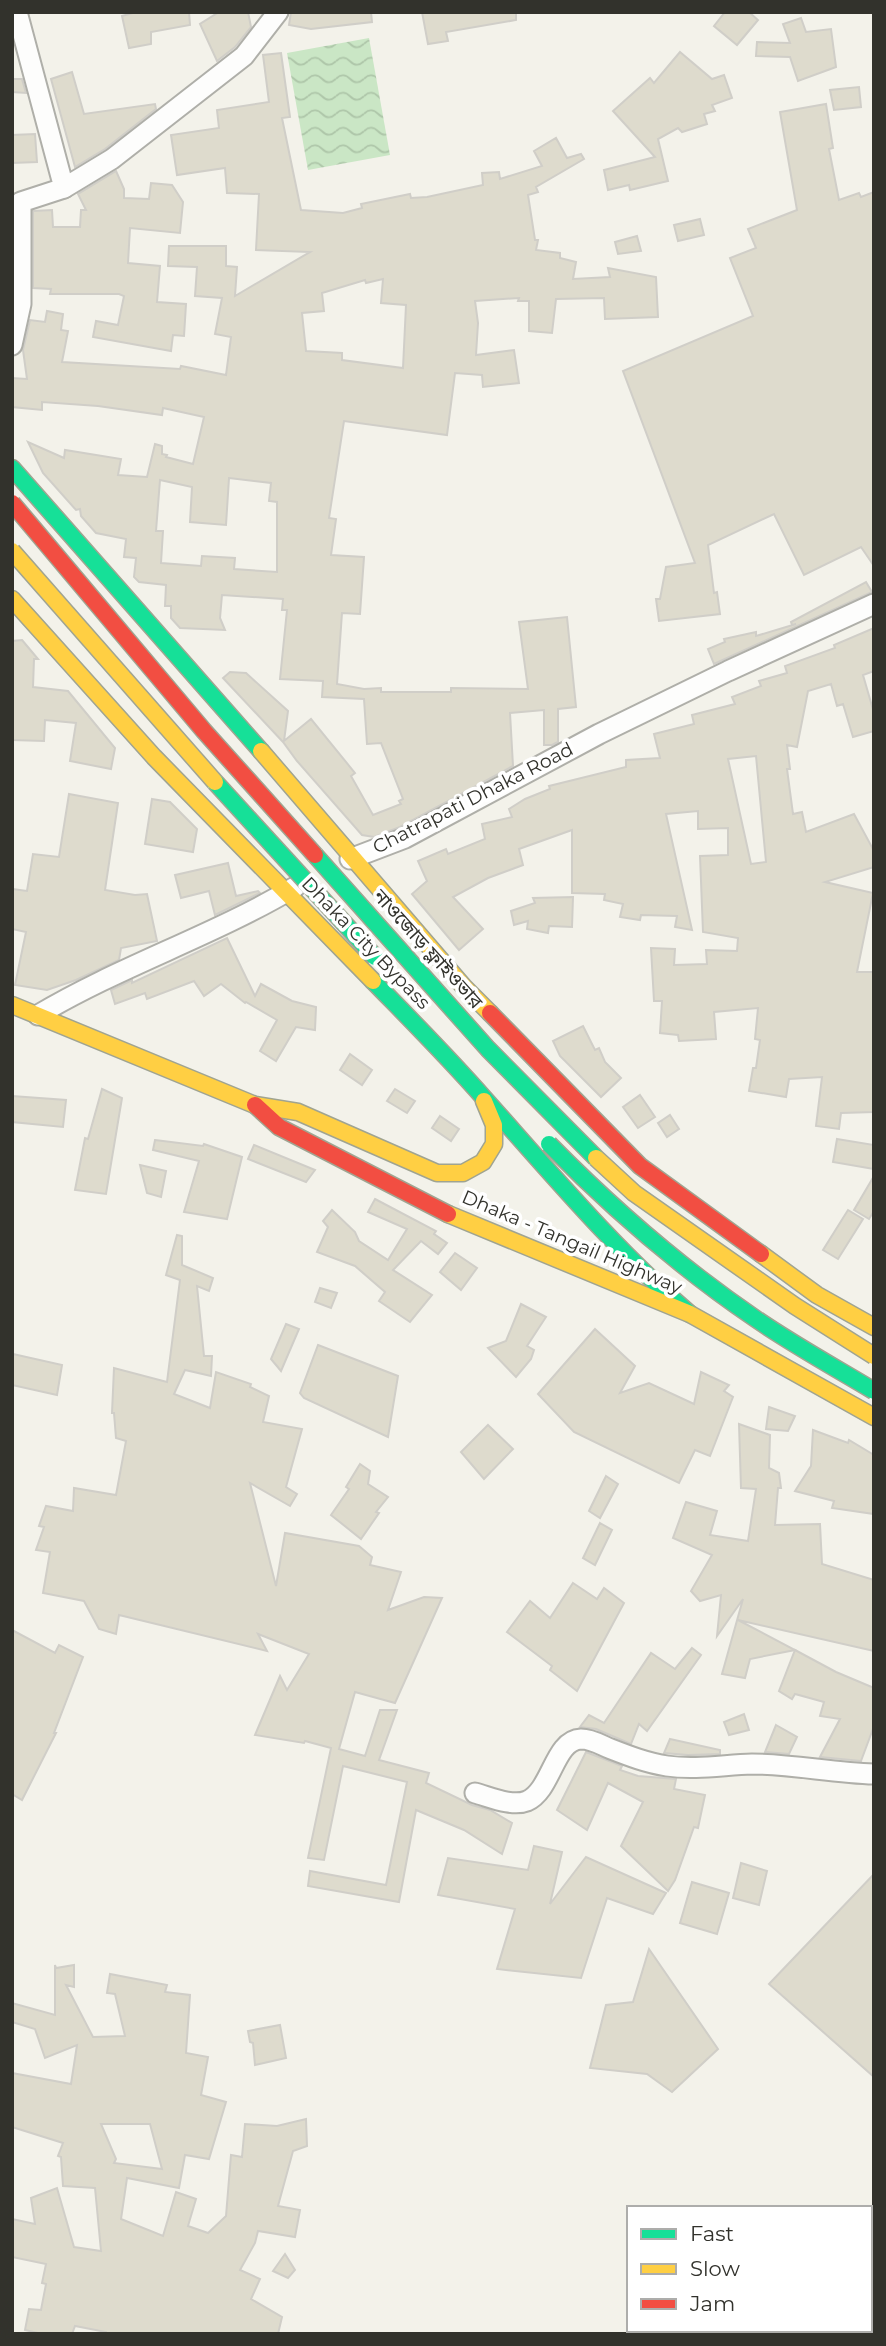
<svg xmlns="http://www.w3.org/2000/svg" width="886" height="2346" font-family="Montserrat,'Noto Sans Bengali',sans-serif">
<defs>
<pattern id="water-waves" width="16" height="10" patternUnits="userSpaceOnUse" patternTransform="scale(1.75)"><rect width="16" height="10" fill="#cae6c5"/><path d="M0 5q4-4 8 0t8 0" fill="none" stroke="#aec6a9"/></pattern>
</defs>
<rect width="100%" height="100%" fill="#f3f2ea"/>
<path fill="url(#water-waves)" d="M369,38L390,155L308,170L287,53Z"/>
<g fill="#dedbcd" stroke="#d0cec8" stroke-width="2" fill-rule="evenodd">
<path d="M136,12H189L190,25L151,32V44L129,48L122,16Z"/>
<path d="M219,12H248L251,27L235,47L217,61L200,24Z"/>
<path d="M291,12H371L372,22L311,29L289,25Z"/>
<path d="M422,12H516V20L446,32L448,41L428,44Z"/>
<path d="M725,12H749L758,20L737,45L714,26Z"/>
<path d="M801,18L806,32L831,29L836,67L798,81L790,57L756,56L757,42L790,43L783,24Z"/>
<path d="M680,52L712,79L724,75L732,98L712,105L715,111L704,114L707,124L682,132L678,128L658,139L668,181L630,190L629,185L608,190L604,170L655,157L613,111L650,78L654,83Z"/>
<path d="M281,53L290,117L282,118L301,210L343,213L362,208L361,204L410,194L411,198L427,197L483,185L482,173L499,172L500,179L542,166L534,151L556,138L567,158L581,154L584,159L536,187L538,192L528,195L535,240H538L536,250L560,253V258L576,262L573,279L610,277L608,268L656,277L658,317L605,319L604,298L556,299L552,333L529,331V301H518L519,298L475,301L478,323L476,355L514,350L519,383L483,387L482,375L455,373L447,435L344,421L329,518L336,519L331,555L364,557L360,614L342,613L337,684L364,689L381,688V692H451V688L528,689L519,622L567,617L576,707L558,709V742L552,745H544V710L510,713L513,766L400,827L374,837L362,835L297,761L283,742L223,678L230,672L246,673L288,711L284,741L311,719L355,773L351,776L373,815L401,804L399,801L403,799L381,743L367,744L364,699L322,697L323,681L280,679L287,610H282L283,599L222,595L220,618L225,630L180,628L171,618V606H165L166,585L139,582L134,577L136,558L124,557L126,539L96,533L81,516L80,509L76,510L43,473L28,442L64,458L65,450L121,459L118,475L147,477L155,444L162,446V454L167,455L166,457L193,464L204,417L163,408L162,415L98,406L42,402V410L12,407V378L27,379L23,350L30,320L45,322L47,311L63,314L61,330L68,331L62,362L180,369L181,366L226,375L231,337L215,334L222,298L195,296L197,267L168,266L169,246H226V266L237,267L235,296L310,252L256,250L259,194L227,193L225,168L177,175L171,135L219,128L217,110L269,102L263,55ZM383,279L381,303L406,305L403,368L342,360V353L306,351L302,313L324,311L322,293L365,280L366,283ZM229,478L271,483L269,501L277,502V572L234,569L235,558L202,556L201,566L161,563L163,531H156L160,480L192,487L190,522L226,525Z"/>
<path d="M72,72L84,114L155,104L156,109L105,149L75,167L51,79Z"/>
<path d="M12,79H22L26,93L12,92Z"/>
<path d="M859,87L861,107L834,110L830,90Z"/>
<path d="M826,104L833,148L829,149L839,200L859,193L861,197L874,192V566L861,547L804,575L774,514L708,545L714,593L717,592L720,614L659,621L656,599H660L666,567L695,563L623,371L753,316L730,258L756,248L748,229L797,210L780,112Z"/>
<path d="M35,134L37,162L12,163V135Z"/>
<path d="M116,171L124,189V198L149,199L151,183L172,185L183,202L180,233L130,228L128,263L160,266L157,302L186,304L184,336L173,335L171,351L93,337L96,321L118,325L124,296L119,294H50L51,289L33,288V211L52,210L53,227H80L81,210H86L78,194Z"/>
<path d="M700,219L704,235L678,241L674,225Z"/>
<path d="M637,236L641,251L618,254L615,242Z"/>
<path d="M866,582L872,592L714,664L708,649L725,642L724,639L756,632V636L796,624L792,625L791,622Z"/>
<path d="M874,628V671L863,675L874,713V731L853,737L843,704L837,706L831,684L808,691L797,747L787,745L790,769H787L793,814L802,812L806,832L854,814L874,851V867L825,882L873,893L857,972H874V1112L841,1113L839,1129L816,1126L822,1077L789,1079L786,1097L749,1091L753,1068H756L760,1040L755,1039L758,1008L714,1012L716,1039L679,1041L678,1035L660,1033L662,1001H654L651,948L675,949L674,965L707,964L706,950L737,951L738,938L703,932L700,856L728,855V828L698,829V811L666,814L692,930L675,927L677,916L641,915L640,920L620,917L623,904L604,900L605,894L572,893V830L519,849L523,865L488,878L453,897L483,929L459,950L412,894L427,881L418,861L446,849L448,854L485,839L482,824L512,817L509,809L525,799L550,789L549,786L626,767V760L660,758L654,734L694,724L692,715L735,704L732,697L761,686L759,681L787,673L785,666L835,648L834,645ZM756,756L766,862L751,864L728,759Z"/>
<path d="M22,640L38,659H34L33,687L68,691L115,748L111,769L70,761L76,723L45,720L44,741L12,740V641Z"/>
<path d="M69,794L118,803L105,890L135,895L147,894L157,941L121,948L119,960L76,980L47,990L15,985L26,932L12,929V889L27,891L33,854L59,857Z"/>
<path d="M152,799L170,802L197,829L193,852L145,844Z"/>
<path d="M228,863L236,896L258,891L260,893L215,915L209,891L181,898L175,875Z"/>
<path d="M573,897L572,927L549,926L548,933L527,929L528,921L514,925L511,911L535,903L533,898Z"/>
<path d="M227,938L255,996L261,984L292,1001L316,1007L315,1030L296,1027L276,1061L260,1051L277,1020L246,1002L245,1003L221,984L204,996L194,981L147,999L145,993L115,1004L111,990L132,980V983Z"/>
<path d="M583,1026L595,1050L599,1048L605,1062L621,1078L601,1097L560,1056L553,1041Z"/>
<path d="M350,1054L372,1070L362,1085L340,1070Z"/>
<path d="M102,1089L122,1098L106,1194L75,1190L85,1138L88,1139Z"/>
<path d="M395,1089L415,1101L407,1113L387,1101Z"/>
<path d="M640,1095L655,1117L638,1128L623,1107Z"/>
<path d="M12,1096L66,1100L63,1127L12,1122Z"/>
<path d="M670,1115L679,1129L667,1137L658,1123Z"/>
<path d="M440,1116L459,1129L451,1141L432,1128Z"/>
<path d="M837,1139L874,1145V1169L833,1162Z"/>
<path d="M155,1140L203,1146L204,1144L242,1157L227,1219L184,1212L199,1161L153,1150Z"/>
<path d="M254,1145L315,1170L306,1182L248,1159Z"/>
<path d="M140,1165L166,1171L161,1197L147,1193Z"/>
<path d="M874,1176V1211L869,1219L854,1210Z"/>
<path d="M375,1199L436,1231L434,1234L447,1243L438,1254L421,1241L393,1270L432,1295L410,1322L379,1301L385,1292L355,1266L317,1252L328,1227L323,1221L332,1210L355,1232L359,1241L388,1260L407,1229L368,1212Z"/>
<path d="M848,1210L863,1219L838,1259L823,1250Z"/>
<path d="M177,1235L182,1236V1265L213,1278L209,1291L197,1286L204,1356H212L211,1376L185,1370L174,1394L210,1408L216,1372L251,1384L250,1387L269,1396L263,1422L302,1429L286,1487L297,1494L290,1506L250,1483L276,1586L285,1533L359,1546L372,1557L370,1565L401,1572L388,1610L424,1597L442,1598L395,1703L355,1692L339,1749L365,1756L380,1710H397L379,1760L429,1773L426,1783L472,1805L490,1810L512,1823L502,1854L464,1830L416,1810L399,1902L308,1886L310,1871L386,1885L407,1782L343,1766L324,1860L308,1858L331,1748L305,1741L304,1743L255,1735L280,1676L287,1690L309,1654L258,1634L267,1651L119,1615L116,1634L99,1629L84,1601L43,1593L50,1552L36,1550L44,1527L39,1526L46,1506L73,1511L74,1488L116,1495L126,1441L116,1438L114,1413H112L114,1368L167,1382L180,1280L166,1275Z"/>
<path d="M455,1253L477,1268L461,1290L440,1272Z"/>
<path d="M320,1288L337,1293L331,1308L315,1302Z"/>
<path d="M521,1304L546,1317L527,1346L534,1350L531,1359L516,1377L488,1348L506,1341Z"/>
<path d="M286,1324L299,1329L281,1371L271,1359Z"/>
<path d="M595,1329L635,1366L620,1393L649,1383L694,1404L701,1372L729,1385L724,1391L733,1397L710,1456L695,1450L679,1483L574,1432L538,1394Z"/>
<path d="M318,1345L398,1376L388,1437L304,1398L300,1393Z"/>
<path d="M13,1354L62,1365L57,1395L12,1385Z"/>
<path d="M769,1407L795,1416L788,1431L766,1429Z"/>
<path d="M739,1424L770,1435L769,1468L779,1473L781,1488H778L775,1525L820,1524L822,1564L874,1580V1651L738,1620L795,1650L750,1659L745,1678L722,1674L743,1599L717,1636L721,1595L700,1601L691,1591L712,1555L673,1538L686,1502L717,1511L710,1535L748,1541L756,1489L741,1488Z"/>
<path d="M488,1425L513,1449L484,1479L461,1452Z"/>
<path d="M813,1430L848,1443L849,1440L874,1455V1514L832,1508L834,1501L795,1491L811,1466Z"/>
<path d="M360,1464L370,1471L368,1484L388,1497L376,1512L379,1513L361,1539L331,1515L349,1489L346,1487Z"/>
<path d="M606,1476L618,1484L600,1518L589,1511Z"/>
<path d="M600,1523L612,1530L595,1565L583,1558Z"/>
<path d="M573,1583L597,1599L604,1588L624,1603L577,1691L550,1670L552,1666L507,1632L530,1601L550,1618Z"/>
<path d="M12,1630L55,1653L59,1645L83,1657L54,1733H56L22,1800L12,1794Z"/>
<path d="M692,1648L701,1655L647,1731L639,1724L631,1744L596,1729L580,1727L589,1715L604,1723L651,1653L675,1669Z"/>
<path d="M795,1650L836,1672L874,1688V1726L861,1761L820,1757L840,1719L820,1716L824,1702L795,1694L792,1699L779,1691Z"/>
<path d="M744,1714L749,1730L729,1735L724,1722Z"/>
<path d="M776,1725L797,1737L789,1754L765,1752Z"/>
<path d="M670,1739L720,1750V1754L688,1755L664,1753Z"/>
<path d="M586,1752L622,1766L620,1770L638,1776L676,1779L674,1789L705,1795L698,1828L694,1827L675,1880L668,1891L621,1846L643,1802L608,1783L587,1830L557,1810Z"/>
<path d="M534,1846L562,1852L550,1904L586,1857L666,1893L653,1914L607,1898L581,1978L497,1969L515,1909L438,1895L448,1858L528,1870Z"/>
<path d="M741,1863L767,1871L759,1905L733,1898Z"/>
<path d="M874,1874V2077L769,1984Z"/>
<path d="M692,1882L729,1893L717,1934L680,1923Z"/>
<path d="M649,1949L718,2049L672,2092L647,2074L590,2068L606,2005L633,2002Z"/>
<path d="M55,1965L56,1968L74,1965V1987L66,1985L93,2037L125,2036L115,1994L107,1993L110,1974L167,1985L165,1992L190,1995L186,2053L208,2057L201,2095L226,2102L209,2159L185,2155L179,2188L127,2178L121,2219L163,2236L176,2192L196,2199L188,2226L208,2233L226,2216L231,2155L242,2157L245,2124L277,2126L306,2119L307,2146L293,2151L278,2206L300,2210L295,2237L258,2231L255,2243L240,2270L260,2279L251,2299L282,2317L278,2334H106V2332L75,2326L72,2334H42L25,2330L29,2309L41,2310L46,2284L42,2283L46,2264L12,2257V2219L35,2224L31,2198L57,2188L74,2247L101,2251L95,2188L63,2186L61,2157L58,2156L63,2143L12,2127V2073L71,2084L77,2045L45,2058L35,2029L12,2022V2003L55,2015ZM101,2124H150L162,2169L114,2163L116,2159Z"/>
<path d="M280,2025L286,2058L255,2065L253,2043L250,2042L248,2031Z"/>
<path d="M285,2254L295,2270L288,2278L273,2271Z"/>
</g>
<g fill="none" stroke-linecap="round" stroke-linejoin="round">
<defs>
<g id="street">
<path d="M64,188L112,159L244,56L278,12"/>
<path d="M12,345L21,304V202L64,188L17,12"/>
<path d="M350,859L405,838L599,734L728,671L874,604"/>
<path d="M38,1015C120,966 213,936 295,887"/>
<path d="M475,1793C490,1797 512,1807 527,1801C552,1790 554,1740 581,1739C592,1739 601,1745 611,1749C629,1756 647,1763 667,1766C695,1770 723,1765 752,1764C792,1764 833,1773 874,1774"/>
</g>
<g id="fast">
<path d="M12,468L261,751"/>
<path d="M373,981C410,1019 448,1057 483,1097C550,1172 614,1249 690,1314"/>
</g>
<g id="slow">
<path d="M12,599L154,757L373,981"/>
<path d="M261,751L464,987L490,1013"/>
<path d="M12,1005L255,1105L298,1112L437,1173H463L483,1162L494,1144V1125L484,1101"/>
<path d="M448,1214L690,1314L874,1417"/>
<path d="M761,1254L817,1295L874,1327"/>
</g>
<g id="jam">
<path d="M490,1013L640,1166L761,1254"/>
<path d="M255,1105L279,1127L448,1214"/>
</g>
</defs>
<use href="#street" stroke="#afafa9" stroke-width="23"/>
<use href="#fast" stroke="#a0a491" stroke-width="19"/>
<use href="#slow" stroke="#a0a491" stroke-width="19"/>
<use href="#jam" stroke="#a0a491" stroke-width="19"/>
<use href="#street" stroke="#fdfdfc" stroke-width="19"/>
<use href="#fast" stroke="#16e098" stroke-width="16"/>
<use href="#slow" stroke="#ffcf43" stroke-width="16"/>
<use href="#jam" stroke="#f24e42" stroke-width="16"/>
<defs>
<g id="fast-bridge">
<path d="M215,782L375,957"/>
<path d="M315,855L488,1049L596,1158"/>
<path d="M549,1144C613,1209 681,1268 756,1319C794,1345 834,1367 874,1391"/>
</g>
<g id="slow-bridge">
<path d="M12,551L215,782"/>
<path d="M596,1158L634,1193L795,1306L874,1356"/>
</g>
<path id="jam-bridge" d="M12,503L204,731L315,855"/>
</defs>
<use href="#fast-bridge" stroke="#a0a491" stroke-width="19" stroke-linecap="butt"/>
<use href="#slow-bridge" stroke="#a0a491" stroke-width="19" stroke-linecap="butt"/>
<use href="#jam-bridge" stroke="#a0a491" stroke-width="19" stroke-linecap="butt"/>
<use href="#fast-bridge" stroke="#16e098" stroke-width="16"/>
<use href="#slow-bridge" stroke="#ffcf43" stroke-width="16"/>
<use href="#jam-bridge" stroke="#f24e42" stroke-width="16"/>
</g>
<g text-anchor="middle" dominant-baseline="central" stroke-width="7" stroke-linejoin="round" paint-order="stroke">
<g font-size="19" fill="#32322c" stroke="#fff">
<text transform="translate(473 798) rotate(-27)">Chatrapati Dhaka Road</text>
<text transform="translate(366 943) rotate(46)">Dhaka City Bypass</text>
<text transform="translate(428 949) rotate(48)">নাওজোড় ফ্লাইওভার</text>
<text transform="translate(572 1242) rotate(23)">Dhaka - Tangail Highway</text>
</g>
</g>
<rect width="886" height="2346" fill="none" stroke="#32322c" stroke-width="28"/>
<rect x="627" y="2206" width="245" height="126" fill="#ffffff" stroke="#adadab" stroke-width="2"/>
<rect x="641" y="2229" width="35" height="10" fill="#16e098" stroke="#adadab" stroke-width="2"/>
<text x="690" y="2241" font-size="21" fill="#32322c">Fast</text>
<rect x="641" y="2264" width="35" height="10" fill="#ffcf43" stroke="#adadab" stroke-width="2"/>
<text x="690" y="2276" font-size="21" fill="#32322c">Slow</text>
<rect x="641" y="2299" width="35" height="10" fill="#f24e42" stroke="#adadab" stroke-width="2"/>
<text x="690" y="2311" font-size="21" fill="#32322c">Jam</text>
</svg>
